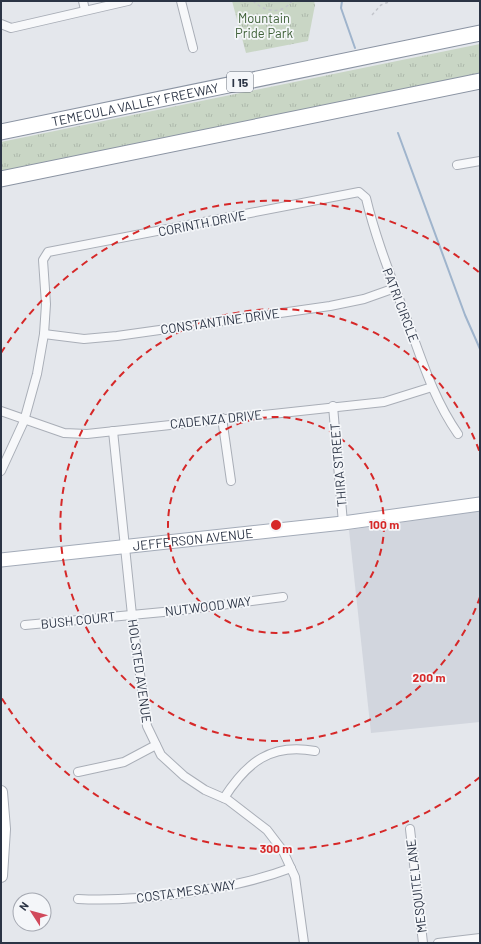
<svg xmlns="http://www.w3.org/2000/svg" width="481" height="944" font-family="Barlow,sans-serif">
<defs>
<pattern id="grass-tufts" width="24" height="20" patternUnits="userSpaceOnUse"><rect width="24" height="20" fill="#c9d6c5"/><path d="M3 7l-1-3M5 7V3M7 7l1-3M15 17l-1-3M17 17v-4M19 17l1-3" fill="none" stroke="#adb8ab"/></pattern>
</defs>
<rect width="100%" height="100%" fill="#e4e7ec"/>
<path fill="#d2d6de" d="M480,511V722L371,733L349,530Z"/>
<g fill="url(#grass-tufts)">
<path d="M232,1H314L315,5L308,41L246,53Z"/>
<path d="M480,44V73L343,103L1,171V142Z"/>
</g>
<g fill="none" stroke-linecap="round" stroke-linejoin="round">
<g stroke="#9fb4cc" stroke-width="2">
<path d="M342,1L341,8L355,48"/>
<path d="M398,133L465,315L480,349"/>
</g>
<defs>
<g id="street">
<path d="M83,1L85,10"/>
<path d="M181,1L193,48"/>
<path d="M1,24L11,28L128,1"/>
<path d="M457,165L480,161"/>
<path d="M44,334L84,339L117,336L330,306L364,299L395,288"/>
<path d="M333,406L343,523"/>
<path d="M1,411L64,433L87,434L384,402L432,387"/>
<path d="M222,418L231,481"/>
<path d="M113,431L132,615L147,726L161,755L184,776L205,790L228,800L267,830L283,851L295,877L304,943"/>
<path d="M1,471L24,421L37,374L44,334L46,304L43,260L48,252L359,192L366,198C376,240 392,279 407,320C422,360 433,398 458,434"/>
<path d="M25,625L174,611L283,597"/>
<path d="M78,772L124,762L156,745"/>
<path d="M224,798C247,762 271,743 315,751"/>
<path d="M410,829L423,943"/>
<path d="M78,899C114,901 148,898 184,893C223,887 254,882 291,868"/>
<path d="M438,943L480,938"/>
</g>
<path id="secondary" d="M1,792L4,829L1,876"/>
<g id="primary">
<path id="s1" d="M1,560L343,523L480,504"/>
</g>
<g id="highway">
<path id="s2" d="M1,132L480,33"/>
<path d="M1,179L480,81"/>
</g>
</defs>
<use href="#street" stroke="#a9aeb7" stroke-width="10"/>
<use href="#secondary" stroke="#a9aeb7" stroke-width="14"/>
<use href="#primary" stroke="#a3abb8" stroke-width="15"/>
<use href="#highway" stroke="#8b94a3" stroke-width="17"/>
<g stroke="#c2c5cb" stroke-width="1.5" stroke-dasharray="3 3" stroke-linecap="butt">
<path d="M253,1C265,12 281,15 292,1"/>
<path d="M372,15L381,5L391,1"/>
</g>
<use href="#street" stroke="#f7f8fa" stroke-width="8"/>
<use href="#secondary" stroke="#fff" stroke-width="12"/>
<use href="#primary" stroke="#fff" stroke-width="13"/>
<use href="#highway" stroke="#fff" stroke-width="15"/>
</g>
<g fill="none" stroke="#d62828" stroke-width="2" stroke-dasharray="7 5">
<circle cx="276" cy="525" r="108"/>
<path d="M480 597A216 216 0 1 1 480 453"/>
<path d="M480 777A324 324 0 0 1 1 697M1 353A324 324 0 0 1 480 273"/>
</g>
<g text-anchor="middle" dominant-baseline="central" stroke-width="3.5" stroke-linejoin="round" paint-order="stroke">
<rect fill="#f4f6f9" stroke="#676e7b" stroke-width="1" x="227" y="72" width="26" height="20" rx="3"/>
<g font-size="12" font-weight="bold" fill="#2b3445">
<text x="240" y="82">I 15</text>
</g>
<g font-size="13" fill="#3f6138" stroke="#f4f6f9">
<text x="264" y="18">Mountain<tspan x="264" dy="15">Pride Park</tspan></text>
</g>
<g font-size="13" fill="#2b3445" stroke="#f4f6f9">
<text stroke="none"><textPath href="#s2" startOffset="137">TEMECULA VALLEY FREEWAY</textPath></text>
<text transform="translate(202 223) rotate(-11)">CORINTH DRIVE</text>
<text transform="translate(401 305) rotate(69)">PATRI CIRCLE</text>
<text transform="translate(220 321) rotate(-8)">CONSTANTINE DRIVE</text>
<text transform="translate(216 419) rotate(-6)">CADENZA DRIVE</text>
<text transform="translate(338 465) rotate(-95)">THIRA STREET</text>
<text stroke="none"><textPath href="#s1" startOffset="193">JEFFERSON AVENUE</textPath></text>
<text transform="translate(208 606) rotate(-7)">NUTWOOD WAY</text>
<text transform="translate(78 620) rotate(-6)">BUSH COURT</text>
<text transform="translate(140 671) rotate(82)">HOLSTED AVENUE</text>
<text transform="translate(416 886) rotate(-97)">MESQUITE LANE</text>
<text transform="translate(186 891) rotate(-8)">COSTA MESA WAY</text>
</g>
</g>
<circle cx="276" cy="525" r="6" fill="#d62828" stroke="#f4f6f9" stroke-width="2"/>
<g font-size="12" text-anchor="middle" font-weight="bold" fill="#d62828" stroke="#f4f6f9" stroke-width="3.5" stroke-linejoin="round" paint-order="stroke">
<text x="384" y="529">100 m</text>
<text x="429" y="682">200 m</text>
<text x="276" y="853">300 m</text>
</g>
<rect width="481" height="944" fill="none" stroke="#2b3445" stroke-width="4"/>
<g transform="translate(32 912) rotate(306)"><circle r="19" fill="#f4f6f9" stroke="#a4a8b1"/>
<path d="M0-3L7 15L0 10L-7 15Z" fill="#d1495b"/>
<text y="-6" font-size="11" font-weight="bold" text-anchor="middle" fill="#2b3445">N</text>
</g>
</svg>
